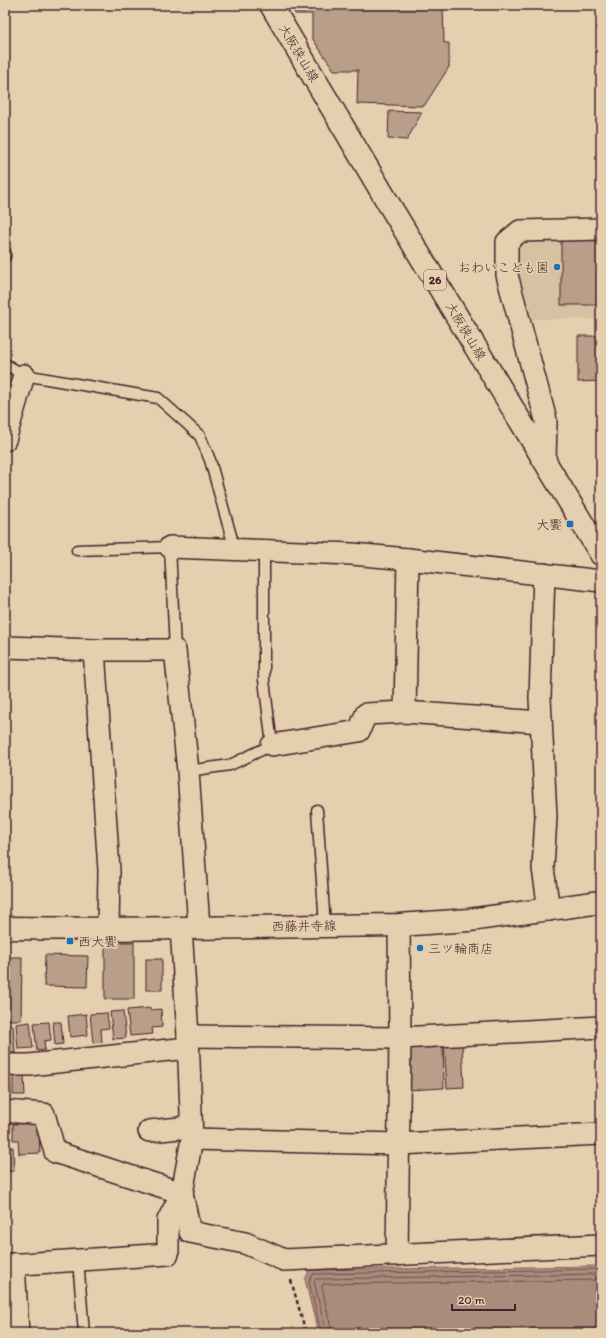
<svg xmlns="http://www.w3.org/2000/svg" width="606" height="1338" font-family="Itim,'Klee One',sans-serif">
<rect width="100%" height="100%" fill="#e4d0ae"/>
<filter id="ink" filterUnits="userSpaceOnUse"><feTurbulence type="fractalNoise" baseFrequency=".025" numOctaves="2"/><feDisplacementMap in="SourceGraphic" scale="8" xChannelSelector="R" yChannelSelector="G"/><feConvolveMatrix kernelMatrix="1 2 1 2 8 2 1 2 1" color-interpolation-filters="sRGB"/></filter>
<g filter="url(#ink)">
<path fill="#d7c1a3" d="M601,230V319H527L515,277L514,246L522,236Z"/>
<path fill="#aa8c7c" stroke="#84605c" d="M601,1266V1333H318L305,1280L309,1270Z"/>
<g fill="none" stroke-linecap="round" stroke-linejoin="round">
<g stroke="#704b4b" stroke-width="1">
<path d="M321,1333L309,1281L313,1274L601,1269"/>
<path d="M326,1333L314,1281L316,1279L601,1274"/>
<path d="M332,1333L322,1287L323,1284L601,1280"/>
</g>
</g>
<g fill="#b99f8a" stroke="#4a1f2b">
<path d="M292,5H443L444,43H449V67L424,106L357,104L358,70H334L312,38V14H295Z"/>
<path d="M389,111L422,112L407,140L388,139Z"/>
<path d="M561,235H601V273H597V305H561Z"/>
<path d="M578,336H601V381L578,382Z"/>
<rect x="105" y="942" width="29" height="57"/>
<path d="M45,955L88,956L87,987L44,986Z"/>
<path d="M5,957H22L21,1020H5Z"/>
<rect x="146" y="959" width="16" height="31"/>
<path d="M150,1008V1010L161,1009L162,1027L152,1028L153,1034L130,1036L127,1010Z"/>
<path d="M123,1011L126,1038L113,1039L110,1012Z"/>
<path d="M107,1013L109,1028L101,1029L102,1042L93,1043L90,1014Z"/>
<path d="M86,1014L88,1035L70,1037L68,1016Z"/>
<path d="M30,1022L33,1048L18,1049L16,1024Z"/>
<path d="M49,1022L51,1040L44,1041L45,1050L37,1051L34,1023Z"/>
<path d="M53,1022H61L63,1044L55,1045Z"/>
<path d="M13,1025L15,1053H5V1026Z"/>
<path d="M444,1043H462L464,1087L447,1088Z"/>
<path d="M407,1044H443L444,1088L408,1090Z"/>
<path d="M5,1074H10L11,1096H5Z"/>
<path d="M24,1076L25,1095H13V1077Z"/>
<path d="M36,1123V1135H39L40,1153L19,1154L18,1140H13V1124Z"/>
<path d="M13,1147L14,1171L5,1172V1148Z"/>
</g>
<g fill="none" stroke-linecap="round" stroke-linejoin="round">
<defs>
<g id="lane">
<path d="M5,252V257"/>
<path d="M5,364L24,375L158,398L186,423L200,436L210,460L235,550"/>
<path d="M77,550L170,547L175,650"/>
<path d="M188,771L230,765L272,745L264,680V551"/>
<path d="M317,810L325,926"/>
<path d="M78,1260L84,1333"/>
</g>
<g id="street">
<path d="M5,440L24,375"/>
<path d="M545,462L546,420L507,275V242L520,231L601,229"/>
<path d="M170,547L352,554L408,559L601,581"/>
<path d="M544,574L540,698L546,817L543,868L549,910"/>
<path d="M5,647L94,650H175L188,771L199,927"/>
<path d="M94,650L109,870L108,929"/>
<path d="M405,712L408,559"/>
<path d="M272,745L359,731L366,714L405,712L541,722"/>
<path d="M188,1036L400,1038L601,1027"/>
<path d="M5,1065H29L188,1048"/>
<path d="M5,1111L44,1114L55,1152L182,1193L190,1232L245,1243L284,1260L601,1245"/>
<path d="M149,1131L191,1127"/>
<path d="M192,1139L399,1144L601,1134"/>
<path d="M397,1255L400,1038L399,925"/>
<path d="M5,1264H22L168,1254V1220L182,1193L192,1139L188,1036L181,928"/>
<path d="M14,1264L18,1333"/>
</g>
<path id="secondary" d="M5,928L108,929L399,925L469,920L601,902"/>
<path id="primary" d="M271,5L390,206L601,554"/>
</defs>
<use href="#lane" stroke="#4a1f2b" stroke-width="13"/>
<use href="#street" stroke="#4a1f2b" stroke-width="24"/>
<use href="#secondary" stroke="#4a1f2b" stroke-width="25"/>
<use href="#primary" stroke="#4a1f2b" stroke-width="25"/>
<path stroke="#4a1f2b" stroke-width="2.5" stroke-dasharray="4 3" stroke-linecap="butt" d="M291,1280L306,1333"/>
<use href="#lane" stroke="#e4d0ae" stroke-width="10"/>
<use href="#street" stroke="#e4d0ae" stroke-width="21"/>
<use href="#secondary" stroke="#e4d0ae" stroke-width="22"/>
<use href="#primary" stroke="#e4d0ae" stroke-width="22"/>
</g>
</g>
<g fill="#1f6fb2" stroke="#e4d0ae" stroke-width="1.5">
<circle cx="557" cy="267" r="4"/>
<rect x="566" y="520" width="8" height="8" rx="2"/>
<rect x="66" y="937" width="8" height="8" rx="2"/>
<circle cx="420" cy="948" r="4"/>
</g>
<g text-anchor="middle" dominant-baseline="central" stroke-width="3.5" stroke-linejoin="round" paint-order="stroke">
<rect fill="#e4d0ae" stroke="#785452" stroke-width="1" x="424" y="270" width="22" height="20" rx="3"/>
<g font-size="12" font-weight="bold" fill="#4a1f2b">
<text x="435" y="280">26</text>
</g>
<g font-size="13" fill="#4a1f2b" stroke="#e4d0ae">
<text transform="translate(299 53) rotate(59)">大阪狭山線</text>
<text transform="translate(466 331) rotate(59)">大阪狭山線</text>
<text transform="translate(304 926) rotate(-1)">西藤井寺線</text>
</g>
<g font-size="13" fill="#4a1f2b" stroke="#e4d0ae" text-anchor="end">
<text x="549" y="267">おわいこども園</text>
<text x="562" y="524">大饗</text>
<text x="78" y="941" text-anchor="start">西大饗</text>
<text x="428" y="948" text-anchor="start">三ツ輪商店</text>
</g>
</g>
<rect width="606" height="1338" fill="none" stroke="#e4d0ae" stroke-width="20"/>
<rect x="10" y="10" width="586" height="1318" fill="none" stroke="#4a1f2b" stroke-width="1.5" filter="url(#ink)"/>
<path d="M452 1304v6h63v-6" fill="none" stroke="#4a1f2b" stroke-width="2"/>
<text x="458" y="1304" font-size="12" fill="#4a1f2b" stroke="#e4d0ae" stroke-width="3" paint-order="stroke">20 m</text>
</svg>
